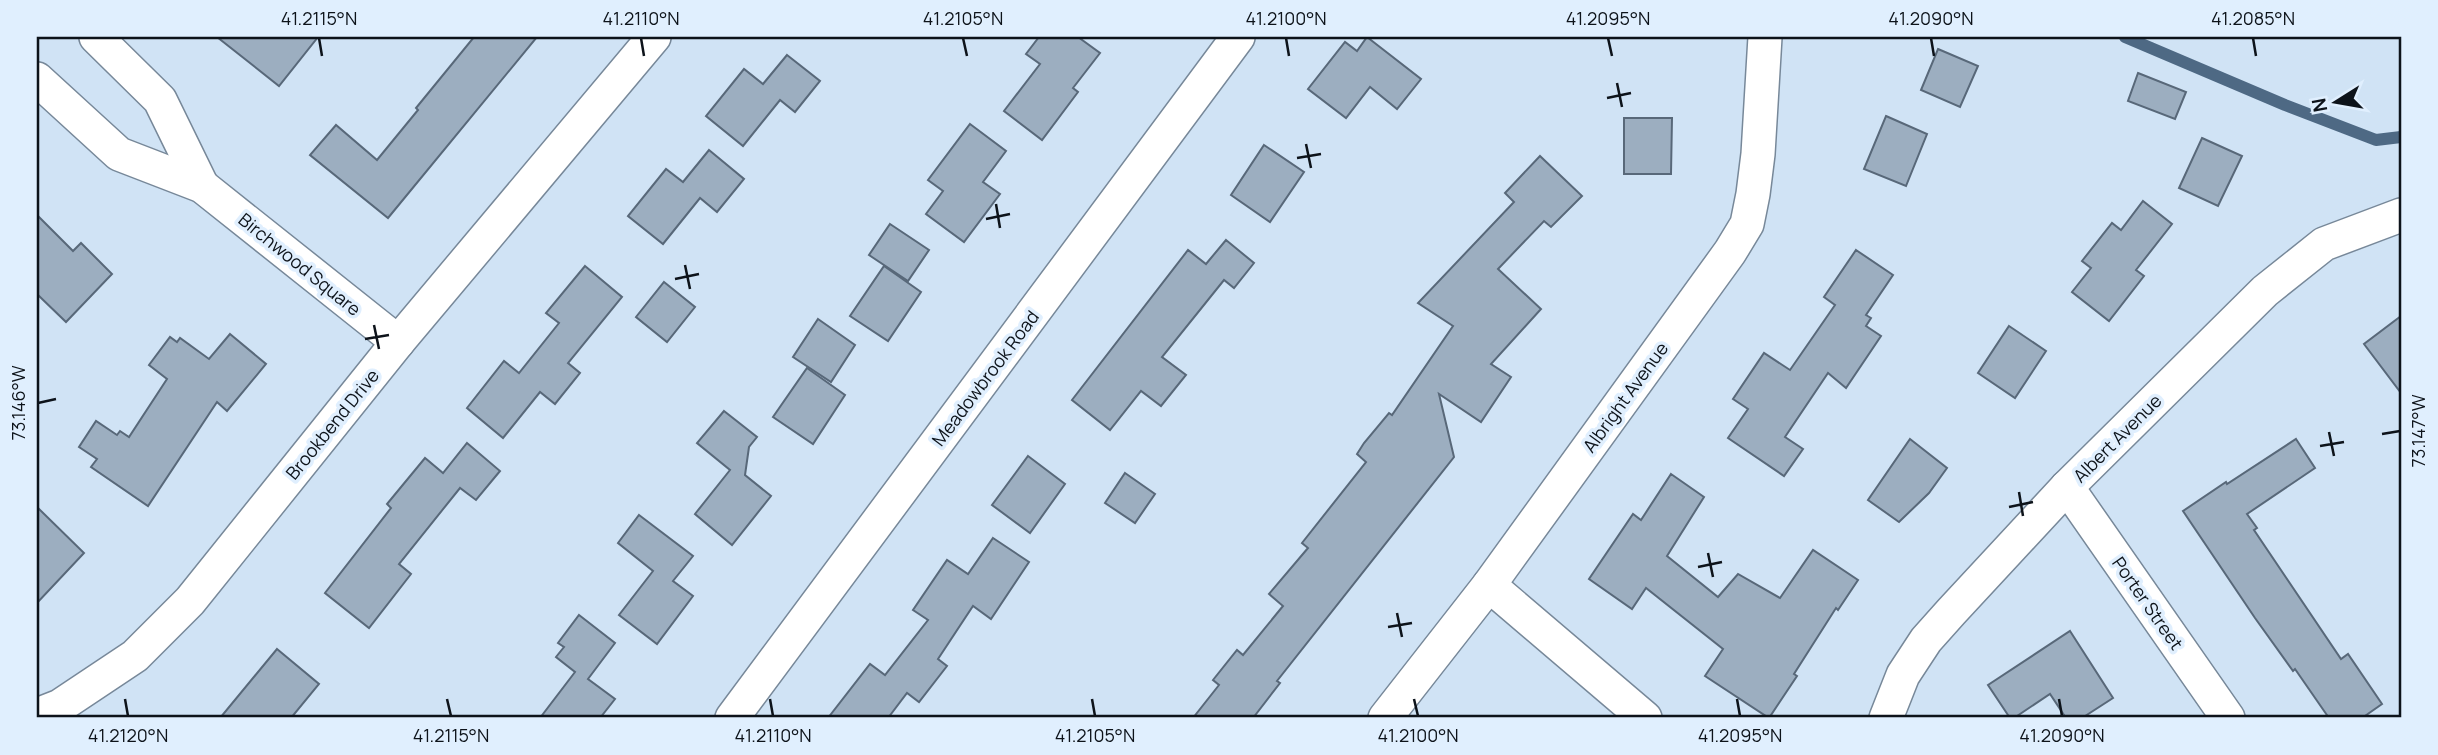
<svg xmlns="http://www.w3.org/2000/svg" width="2438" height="755" font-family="Manrope,sans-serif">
<rect width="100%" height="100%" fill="#d0e3f5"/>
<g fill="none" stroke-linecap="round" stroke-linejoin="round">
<path stroke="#4e6984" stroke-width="12" d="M2125,37L2285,105L2376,140L2401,137"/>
</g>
<g fill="#9caec0" stroke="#586879" stroke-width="2">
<path d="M217,37H318L279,86Z"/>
<path d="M474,37H537L388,218L310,155L336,125L377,160L418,110L416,108Z"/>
<path d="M1039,37H1078L1100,53L1073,88L1078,92L1042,140L1004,111L1040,64L1026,54Z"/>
<path d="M1367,37L1421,79L1397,109L1370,87L1346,118L1308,89L1345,42L1357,51Z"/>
<path d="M1938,49L1978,66L1960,107L1921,90Z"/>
<path d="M787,55L820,81L795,112L780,100L743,146L706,116L744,69L763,84Z"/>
<path d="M2138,73L2186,92L2175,119L2128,101Z"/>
<path d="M1886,116L1927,134L1906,186L1864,169Z"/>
<path d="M1624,118H1672L1671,174H1624Z"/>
<path d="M970,124L1006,151L983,182L1000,194L964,242L926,214L943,191L928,180Z"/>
<path d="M2202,138L2242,156L2218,206L2179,188Z"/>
<path d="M1264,145L1304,172L1270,222L1231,195Z"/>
<path d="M709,150L744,179L717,212L700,198L663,244L628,216L666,169L683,182Z"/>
<path d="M1540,156L1582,196L1551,227L1544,221L1498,269L1541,309L1491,364L1511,377L1481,422L1439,394L1454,457L1277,681L1280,683L1253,718H1193L1219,685L1213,680L1237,650L1243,655L1283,606L1269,594L1308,548L1302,543L1366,462L1357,454L1364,443L1389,413L1392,415L1453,326L1418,303L1514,202L1505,193Z"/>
<path d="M2143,201L2172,224L2136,270L2144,276L2109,321L2072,292L2091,268L2082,261L2112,223L2121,230Z"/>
<path d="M37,215L73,251L81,243L112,274L66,322L37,294Z"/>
<path d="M890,224L929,250L908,281L869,255Z"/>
<path d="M1226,240L1254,263L1234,288L1224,280L1162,357L1186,375L1161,406L1141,391L1110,430L1072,400L1188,250L1206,264Z"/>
<path d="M1856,250L1893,275L1866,315L1871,318L1866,326L1881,336L1846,388L1828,373L1785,437L1803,449L1784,476L1728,438L1748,409L1733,399L1764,353L1790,370L1835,305L1824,297Z"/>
<path d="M585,266L622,297L568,363L580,373L555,404L540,392L503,438L467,408L504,361L519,373L559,323L546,313Z"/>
<path d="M884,266L921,292L888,341L850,316Z"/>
<path d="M664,282L695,307L667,342L636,317Z"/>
<path d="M2401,316V393L2364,344Z"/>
<path d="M818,319L855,345L831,382L793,357Z"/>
<path d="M2009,326L2046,351L2015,398L1978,373Z"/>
<path d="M230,334L266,364L227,411L217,402L148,506L91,467L97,459L79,447L96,421L117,435L120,431L129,437L167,379L149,365L170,337L177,342L180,338L209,359Z"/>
<path d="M807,368L845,395L813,444L773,417Z"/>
<path d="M724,411L757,437L749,447L745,475L771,496L732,545L695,514L730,470L697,443Z"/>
<path d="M1910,439L1947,468L1929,493L1899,522L1868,500Z"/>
<path d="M2296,439L2315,468L2247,514L2257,528L2254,530L2341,659L2348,654L2382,704L2362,718H2329L2295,669L2293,671L2255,618L2183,511L2226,482L2227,484Z"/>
<path d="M467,443L500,471L476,500L460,488L399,564L411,574L369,628L325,593L391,508L387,504L425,458L443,473Z"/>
<path d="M1028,456L1065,484L1030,533L992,505Z"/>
<path d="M1125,473L1155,494L1135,523L1105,503Z"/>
<path d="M1671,474L1704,497L1667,556L1718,597L1738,574L1780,598L1813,550L1858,580L1838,610L1836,608L1794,674L1797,676L1769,718L1705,676L1723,649L1646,588L1632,609L1589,579L1633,514L1641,520Z"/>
<path d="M37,507L84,553L37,603Z"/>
<path d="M639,515L693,556L673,581L693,596L657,644L619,615L653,571L618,543Z"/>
<path d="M993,538L1029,562L991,619L973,606L938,659L947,666L919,702L907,693L888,718H828L870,664L885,675L928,620L913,610L947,560L968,574Z"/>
<path d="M579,615L615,643L588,679L615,699L600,718H540L575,672L556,657L564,647L558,643Z"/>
<path d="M2070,631L2113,698L2082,718H2066L2050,694L2014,718H2010L1988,685Z"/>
<path d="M277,649L319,684L291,718H220Z"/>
</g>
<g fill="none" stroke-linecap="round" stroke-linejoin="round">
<defs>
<g id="street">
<path d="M96,37L160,100L202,186"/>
<path d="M37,79L119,154L202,186L398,342"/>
<path d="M2067,487L2228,718"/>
<path d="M1489,585L1645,718"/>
<path d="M37,715L60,706L135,656L190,601L398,342L654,37"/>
<path d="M732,718L1238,37"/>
<path d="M1385,718L1489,585L1730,252L1747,224L1753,194L1758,154L1765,37"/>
<path d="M1886,718L1903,675L1926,640L1951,612L2067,487L2265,291L2324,244L2401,215"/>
</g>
</defs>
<use href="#street" stroke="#789" stroke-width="36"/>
<use href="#street" stroke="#fff" stroke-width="33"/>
</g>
<path fill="none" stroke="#0d131a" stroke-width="2.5" d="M319,38L322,56M641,38L644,56M963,38L967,56M1286,38L1289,56M1608,38L1612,56M1931,38L1934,56M2253,38L2256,56M1617,83L1622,107M1607,98L1631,93M1306,144L1311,168M1297,158L1321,154M996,204L1000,228M986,219L1010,214M685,265L690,289M675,279L699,274M374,325L379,349M365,339L389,335M38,403L56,399M2329,432L2334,456M2382,434L2400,431M2320,446L2344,442M2019,492L2023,516M2009,507L2033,502M1708,553L1713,577M1698,567L1722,562M1397,613L1402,637M1388,627L1412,623M125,699L128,716M447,699L451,716M770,699L773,716M1092,699L1095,716M1414,699L1418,716M1737,699L1740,716M2059,699L2062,716"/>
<g text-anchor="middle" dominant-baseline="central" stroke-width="7" stroke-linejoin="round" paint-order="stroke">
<g font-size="18" fill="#0d131a" stroke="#e0effe">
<text transform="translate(300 264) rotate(39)">Birchwood Square</text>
<text transform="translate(985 378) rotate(-53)">Meadowbrook Road</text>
<text transform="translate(1625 397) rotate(-54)">Albright Avenue</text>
<text transform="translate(332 424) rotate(-51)">Brookbend Drive</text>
<text transform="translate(2117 438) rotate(-45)">Albert Avenue</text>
<text transform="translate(2148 603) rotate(55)">Porter Street</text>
</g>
</g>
<rect width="2438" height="755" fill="none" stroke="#e0effe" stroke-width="77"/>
<g transform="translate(2336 102) rotate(259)" stroke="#e0effe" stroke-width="5" paint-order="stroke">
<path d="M0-5L12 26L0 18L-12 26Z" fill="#0d131a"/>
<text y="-10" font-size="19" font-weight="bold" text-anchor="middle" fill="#0d131a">N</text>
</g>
<rect x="38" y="38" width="2362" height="678" fill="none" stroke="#0d131a" stroke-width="2.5"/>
<g font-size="18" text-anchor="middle" fill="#0d131a">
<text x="319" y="25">41.2115°N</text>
<text x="641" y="25">41.2110°N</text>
<text x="963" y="25">41.2105°N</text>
<text x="1286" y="25">41.2100°N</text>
<text x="1608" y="25">41.2095°N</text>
<text x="1931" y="25">41.2090°N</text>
<text x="2253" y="25">41.2085°N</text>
<text transform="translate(19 403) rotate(-90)" y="6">73.146°W</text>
<text transform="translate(2419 431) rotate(-90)" y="6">73.147°W</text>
<text x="128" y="742">41.2120°N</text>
<text x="451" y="742">41.2115°N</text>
<text x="773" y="742">41.2110°N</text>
<text x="1095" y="742">41.2105°N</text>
<text x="1418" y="742">41.2100°N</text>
<text x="1740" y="742">41.2095°N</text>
<text x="2062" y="742">41.2090°N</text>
</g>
</svg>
